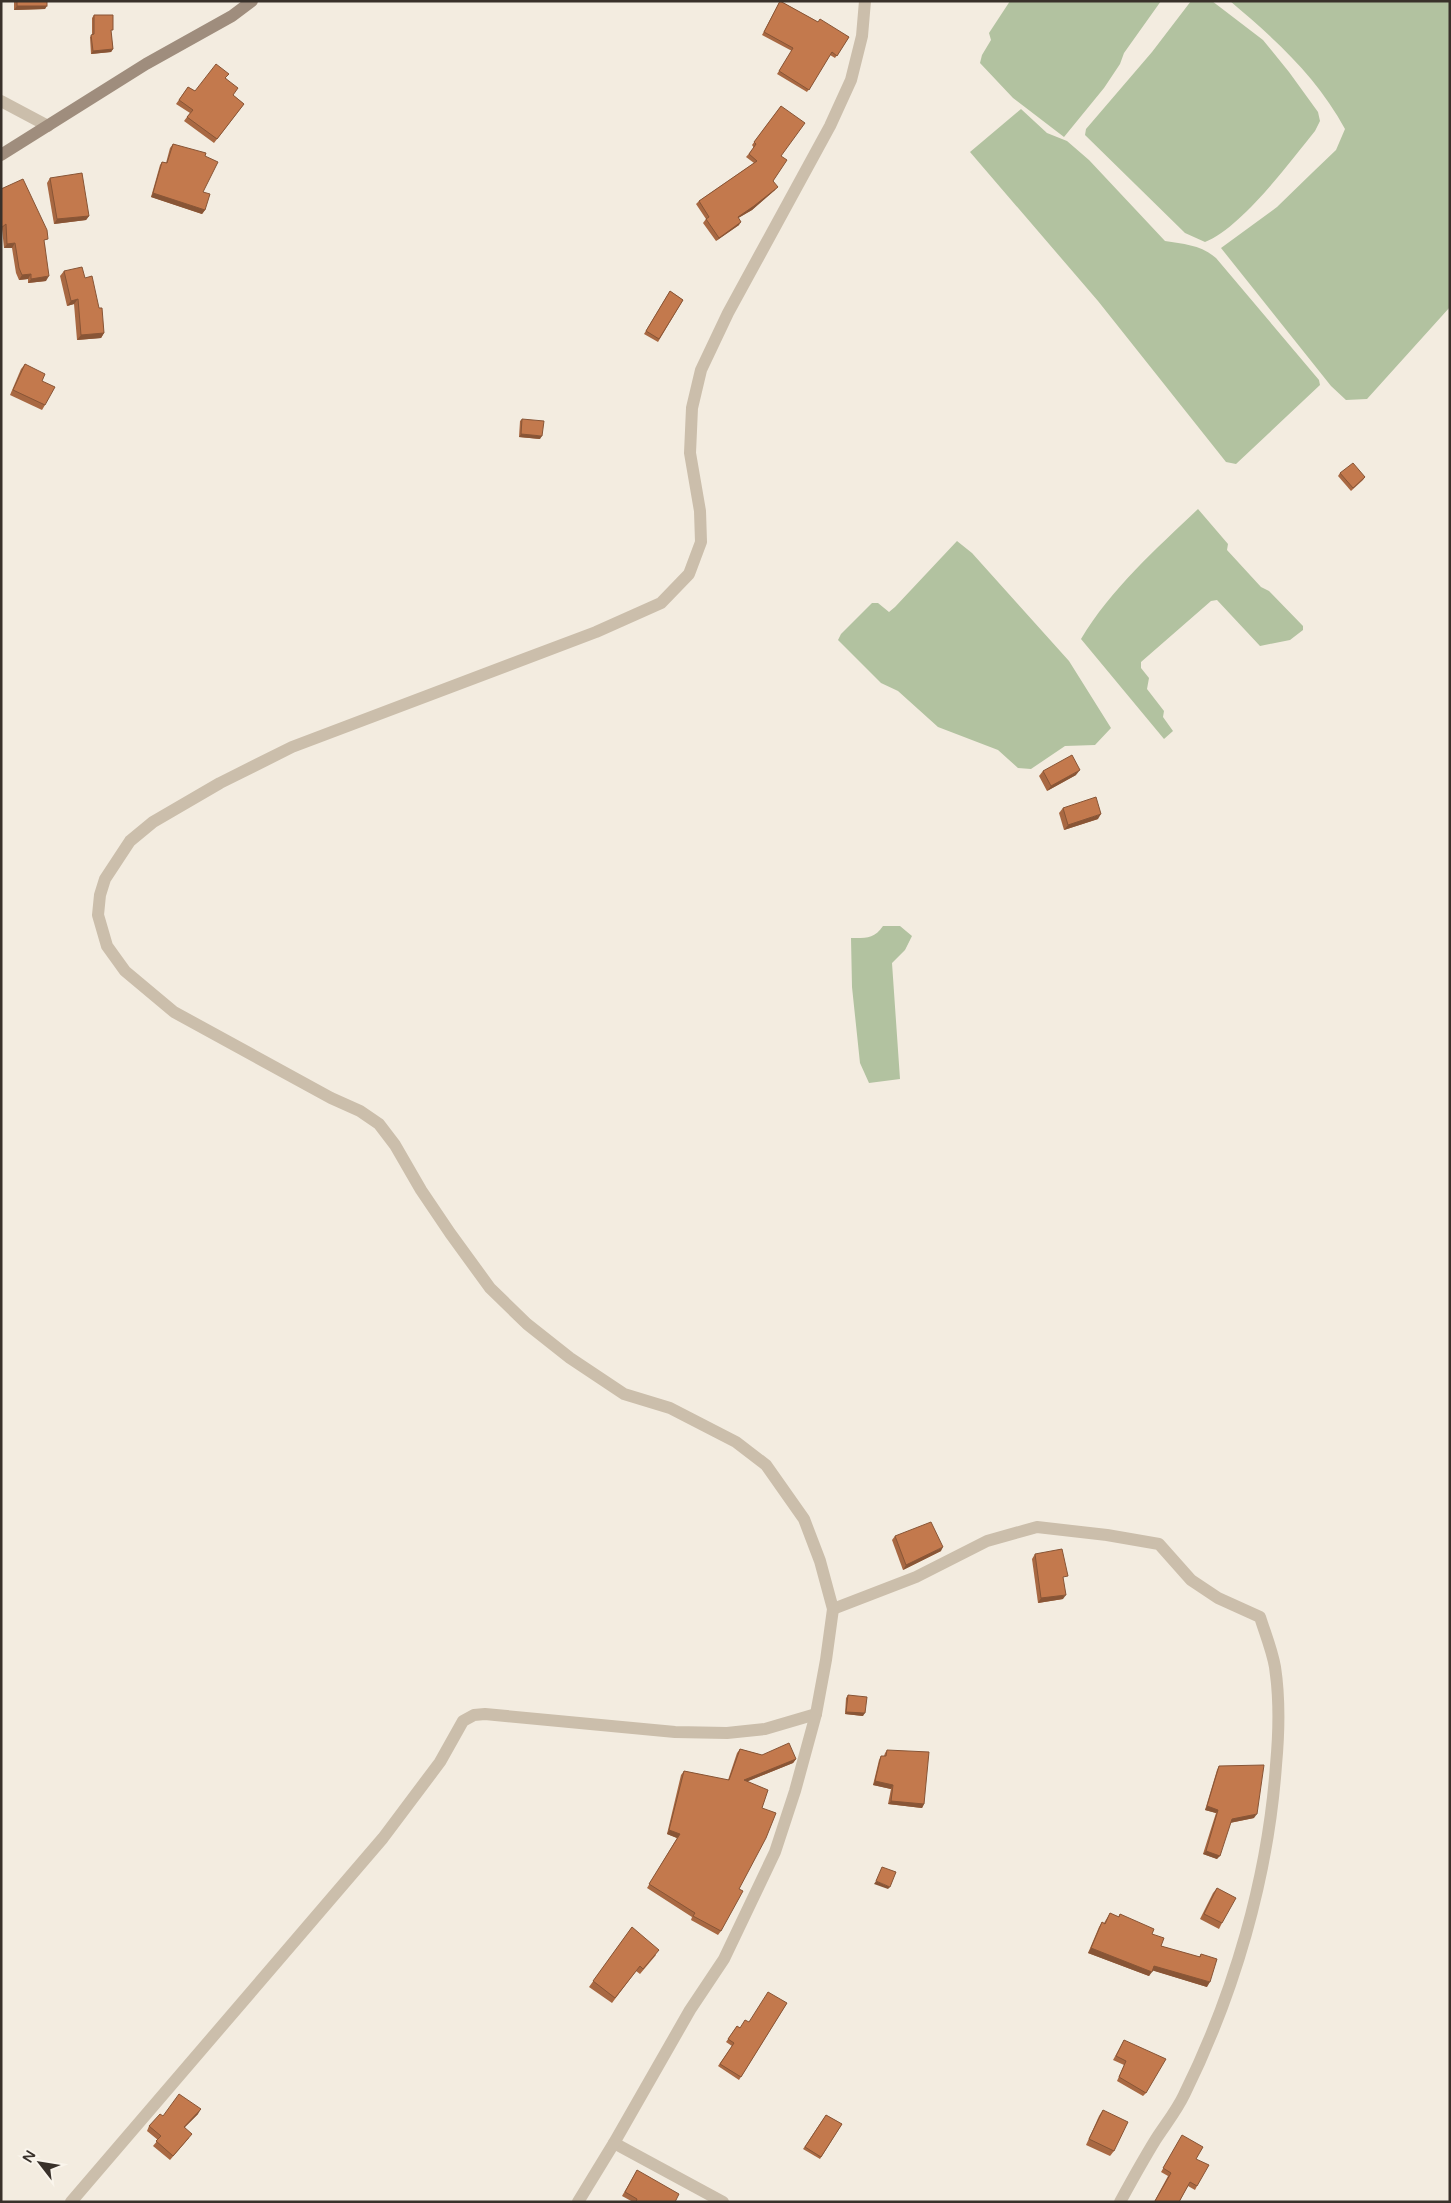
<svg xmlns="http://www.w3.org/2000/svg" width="1451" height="2203" font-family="'Varela Round',sans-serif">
<rect width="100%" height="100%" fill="#f3ece0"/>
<g fill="#b2c2a0">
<path d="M1010,1H1161L1124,53L1120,64L1104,88L1064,137L1013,98L980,63L982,55L991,40L989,33Z"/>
<path d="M1191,1H1212L1263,40L1289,72L1318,112L1320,121L1315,131C1289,163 1242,227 1205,242L1185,233L1085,135L1086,129L1152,52Z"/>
<path d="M1230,1H1450V307L1367,399L1346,400L1331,386L1221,248L1277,207L1313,172L1336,150L1345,129C1317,77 1275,39 1230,1Z"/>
<path d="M1021,109L1047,133L1067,141L1089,160L1165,241C1184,244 1201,245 1216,258L1319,380L1320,385L1236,464L1226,462L1098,301L970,152Z"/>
<path d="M1198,509L1228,544L1227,550L1261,587L1269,591L1303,626V630L1290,640L1260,646L1217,600L1211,601L1141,662V668L1149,678L1147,689L1164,711L1163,717L1173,731L1164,739L1081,639C1111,589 1156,549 1198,509Z"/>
<path d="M957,541L972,553L1069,661L1111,728L1095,745L1065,746L1031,769L1018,768L998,750L938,727L898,691L881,683L838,640L841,634L872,603H878L889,612L895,607Z"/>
<path d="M883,926H900L912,936L905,950L892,963L900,1079L869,1083L860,1063L852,987L851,938C866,938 874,939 883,926Z"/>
</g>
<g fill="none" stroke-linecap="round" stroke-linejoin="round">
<g stroke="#cbbeab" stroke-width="12">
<path d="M1,101L48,126"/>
<path d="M833,1609L916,1577L987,1541L1037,1527L1107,1535L1159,1544L1191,1580L1218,1598L1260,1617C1265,1633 1272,1650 1275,1667C1280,1700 1279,1733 1276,1765C1268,1878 1234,1994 1184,2095C1177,2110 1165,2125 1156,2139C1143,2160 1132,2180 1120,2202"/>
<path d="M614,2143L723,2202"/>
<path d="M71,2202L383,1838L440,1762L463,1721L474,1715L485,1714L675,1732L727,1733L765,1729L816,1714"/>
<path d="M578,2202L614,2143L690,2010L724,1959L775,1852L795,1791L816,1714L826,1660L833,1609L820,1561L804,1519L766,1465L736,1442L670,1408L624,1394L570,1358L527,1324L490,1288L450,1233L421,1190L395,1145L379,1124L360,1111L331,1098L174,1012L125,971L107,946L98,915L100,895L105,879L130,841L153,822L220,783L292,747L596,632L661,603L689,574L701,542L700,511L690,453L692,408L701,370L728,313L830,126L851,80L862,36L865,1"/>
</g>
<path stroke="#9f8d7d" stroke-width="12" d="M1,155L146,64L232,16L252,1"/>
</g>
<g fill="#a86842">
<path d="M14,1H47L45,9L14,10Z"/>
<path d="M780,1L818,22L849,37L835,58L830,55L807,92L777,74L792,51L762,35Z"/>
<path d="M94,15L111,33L113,49L111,52L91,54L90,37L92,35V18Z"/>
<path d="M226,78L233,95L244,104L214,143L184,121L190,113L176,104L188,87L195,91Z"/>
<path d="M781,106V156L773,181L775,190L752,210L738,218L739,225L716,241L703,223L706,219L696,204L699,201L754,163L746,157L754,148L752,145Z"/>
<path d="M173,144L205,156L203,192L205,210L202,214L151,197L160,165L162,162L166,163L170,148Z"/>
<path d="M50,178L89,216L86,220L54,224L47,183Z"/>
<path d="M1,189L45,244L46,281L28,283V279L19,280L16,273L12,248H4L2,229Z"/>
<path d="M64,271L85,278L104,333L101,338L77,340L74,304L67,306L60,276Z"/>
<path d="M670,291L683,300L658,342L644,334Z"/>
<path d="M25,364L42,381L45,405L42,410L10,395L21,369Z"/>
<path d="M522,419L540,439L519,437L520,421Z"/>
<path d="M1340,473L1365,477L1363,480L1351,491L1338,476Z"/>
<path d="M1043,771L1076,775L1047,791L1039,776Z"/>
<path d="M1063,808L1098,819L1064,830L1059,813Z"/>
<path d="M895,1536L941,1551L903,1570L892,1540Z"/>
<path d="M1035,1554L1063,1599L1038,1603L1032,1559Z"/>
<path d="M848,1695L863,1716L845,1714L846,1698Z"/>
<path d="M740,1749L762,1755L796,1759L793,1763L748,1781L762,1808L739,1889L721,1931L718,1935L691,1920L692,1917L647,1888L677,1838L667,1834L681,1775L684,1771L728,1780L737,1753Z"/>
<path d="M887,1750L924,1804L922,1808L888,1804L891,1789L873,1785L879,1760L881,1756H884L885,1753Z"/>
<path d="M1219,1766L1254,1818L1230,1823L1217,1859L1203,1854L1216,1813L1205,1810L1217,1770Z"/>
<path d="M1217,1888L1222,1923L1219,1929L1200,1919L1213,1893Z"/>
<path d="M1110,1913L1118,1917L1120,1914L1152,1934L1161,1946L1199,1957L1201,1954L1207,1987L1152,1970L1149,1976L1088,1953L1099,1927L1102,1922L1104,1923Z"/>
<path d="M632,1927L656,1955L640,1974L636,1971L612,2003L589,1987Z"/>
<path d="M787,2003L739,2080L718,2066L732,2046L726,2042L737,2026L740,2028Z"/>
<path d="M1124,2040L1146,2093L1143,2096L1117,2081L1124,2065L1113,2060Z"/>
<path d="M1103,2110L1114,2151L1110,2156L1086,2145L1099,2116Z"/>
<path d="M198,2114L185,2127L189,2138L170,2160L153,2146L158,2140L147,2131L149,2126L163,2116Z"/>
<path d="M826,2115L842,2124L820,2159L803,2149Z"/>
<path d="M1180,2139L1196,2159L1197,2186L1195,2190L1188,2186L1179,2202H1154L1168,2176L1161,2172Z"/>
<path d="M637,2170L675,2202H633L622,2196Z"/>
</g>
<g fill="#885536">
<path d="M17,6H47L45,9L14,10Z"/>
<path d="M113,49L111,52L91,54L93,51Z"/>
<path d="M778,187L775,190L752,210L735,220L738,217Z"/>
<path d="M153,193L205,210L202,214L151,197Z"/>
<path d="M89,216L86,220L54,224L57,219Z"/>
<path d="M741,222L739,225L716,241L719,238Z"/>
<path d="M15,243L12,248H4L7,244Z"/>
<path d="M31,274L28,279L19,280L22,275Z"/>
<path d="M49,276L46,281L28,283L31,279Z"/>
<path d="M78,299L74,304L67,306L71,301Z"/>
<path d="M104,333L101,338L77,340L81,335Z"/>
<path d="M521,434L542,436L540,439L519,437Z"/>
<path d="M1080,770L1076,775L1047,791L1051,786Z"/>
<path d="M1101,814L1098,819L1064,830L1068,825Z"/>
<path d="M943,1547L941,1551L903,1570L906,1565Z"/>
<path d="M1066,1595L1063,1599L1038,1603L1041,1598Z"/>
<path d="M846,1712L865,1713L863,1716L845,1714Z"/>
<path d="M796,1759L793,1763L741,1784L744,1780Z"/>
<path d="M875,1781L893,1785L891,1789L873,1785Z"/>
<path d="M891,1801L924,1804L922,1808L888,1804Z"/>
<path d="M1207,1806L1218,1810L1216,1813L1205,1810Z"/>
<path d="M1257,1814L1254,1818L1229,1823L1232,1819Z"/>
<path d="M669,1830L680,1834L677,1838L667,1834Z"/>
<path d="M1206,1851L1220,1856L1217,1859L1203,1854Z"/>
<path d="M876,1881L890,1887L888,1889L874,1884Z"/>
<path d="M1091,1948L1152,1972L1149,1976L1088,1953Z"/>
<path d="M1154,1966L1210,1982L1207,1987L1151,1970Z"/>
<path d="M201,2109L198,2114L181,2131L184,2127Z"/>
</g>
<g fill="#c3794d" stroke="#885536">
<rect x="17" y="1" width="30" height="5"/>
<path d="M780,1L818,22L820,19L849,37L837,56L832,52L809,90L779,71L793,48L764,32Z"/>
<path d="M94,15H113V30H111L113,49L93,51L91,35L94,34Z"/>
<path d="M216,64L229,74L225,78L238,88L233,95L244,104L217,139L187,117L193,110L179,100L188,87L195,91Z"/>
<path d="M781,106L805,123L781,156L787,160L773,181L778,187L754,206L738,217L741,222L719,238L706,219L709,217L699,201L757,161L749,154L756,144L754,142Z"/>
<path d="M173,144L206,153L205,156L218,162L203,192L210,194L205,210L153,193L162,162L167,163Z"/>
<path d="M82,173L89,216L57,219L50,178Z"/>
<path d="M23,179L47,230L48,239L44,240L49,276L31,279V274L22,275L19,268L15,243L7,244L6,224L1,228V189Z"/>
<path d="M82,267L85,278L92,276L99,308H102L104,333L81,335L78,299L71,301L64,271Z"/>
<path d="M670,291L683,300L659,339L646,331Z"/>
<path d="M25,364L45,374L42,381L55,387L45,405L13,390Z"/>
<path d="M522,419L544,421L542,436L521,434Z"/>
<path d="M1353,463L1365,477L1353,488L1340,473Z"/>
<path d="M1072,755L1080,770L1051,786L1043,771Z"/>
<path d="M1096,797L1101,814L1068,825L1063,808Z"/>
<path d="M931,1522L943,1547L906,1565L895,1536Z"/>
<path d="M1062,1549L1068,1576L1063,1577L1066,1595L1041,1598L1035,1554Z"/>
<path d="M848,1695L867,1697L865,1713L846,1712Z"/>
<path d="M789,1743L796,1759L744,1780L768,1790L762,1808L776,1813L766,1838L739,1889L743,1891L721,1931L693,1916L695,1913L649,1884L680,1834L669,1830L684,1771L729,1780L740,1749L762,1755Z"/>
<path d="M887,1750L929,1752L924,1804L891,1801L893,1785L875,1781L881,1756H886Z"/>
<path d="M1264,1765L1257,1814L1232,1819L1220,1856L1206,1851L1218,1810L1207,1806L1219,1766Z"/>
<path d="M882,1867L896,1872L890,1887L876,1881Z"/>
<path d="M1217,1888L1236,1898L1222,1923L1204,1914Z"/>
<path d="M1110,1913L1119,1917L1120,1914L1154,1929L1152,1934L1164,1938L1161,1946L1200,1957L1201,1954L1217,1959L1210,1982L1154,1966L1152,1972L1091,1948L1102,1922L1105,1924Z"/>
<path d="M632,1927L659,1950L643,1969L640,1966L615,1998L593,1981Z"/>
<path d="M768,1992L787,2003L741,2077L720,2064L734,2043L728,2039L737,2026L740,2028L745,2020L749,2022Z"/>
<path d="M1124,2040L1166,2059L1146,2093L1119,2077L1126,2061L1116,2056Z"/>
<path d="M179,2094L201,2109L184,2127L192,2134L173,2156L156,2141L161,2136L149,2126L160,2114L163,2116Z"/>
<path d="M1103,2110L1128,2122L1114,2151L1089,2139Z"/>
<path d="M826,2115L842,2124L821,2157L805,2147Z"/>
<path d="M1182,2135L1203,2147L1196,2159L1209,2165L1197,2186L1190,2182L1179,2202H1156L1155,2201L1171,2173L1163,2168Z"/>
<path d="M637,2170L679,2194L675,2202H636L637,2199L625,2192Z"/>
</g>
<rect width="1451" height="2203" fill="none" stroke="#39312a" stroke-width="5"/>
<g transform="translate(40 2163) rotate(301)" stroke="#faf5ec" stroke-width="4" paint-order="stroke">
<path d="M0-4L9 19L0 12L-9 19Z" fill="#39312a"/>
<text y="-8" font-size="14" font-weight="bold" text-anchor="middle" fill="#39312a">N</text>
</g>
</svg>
